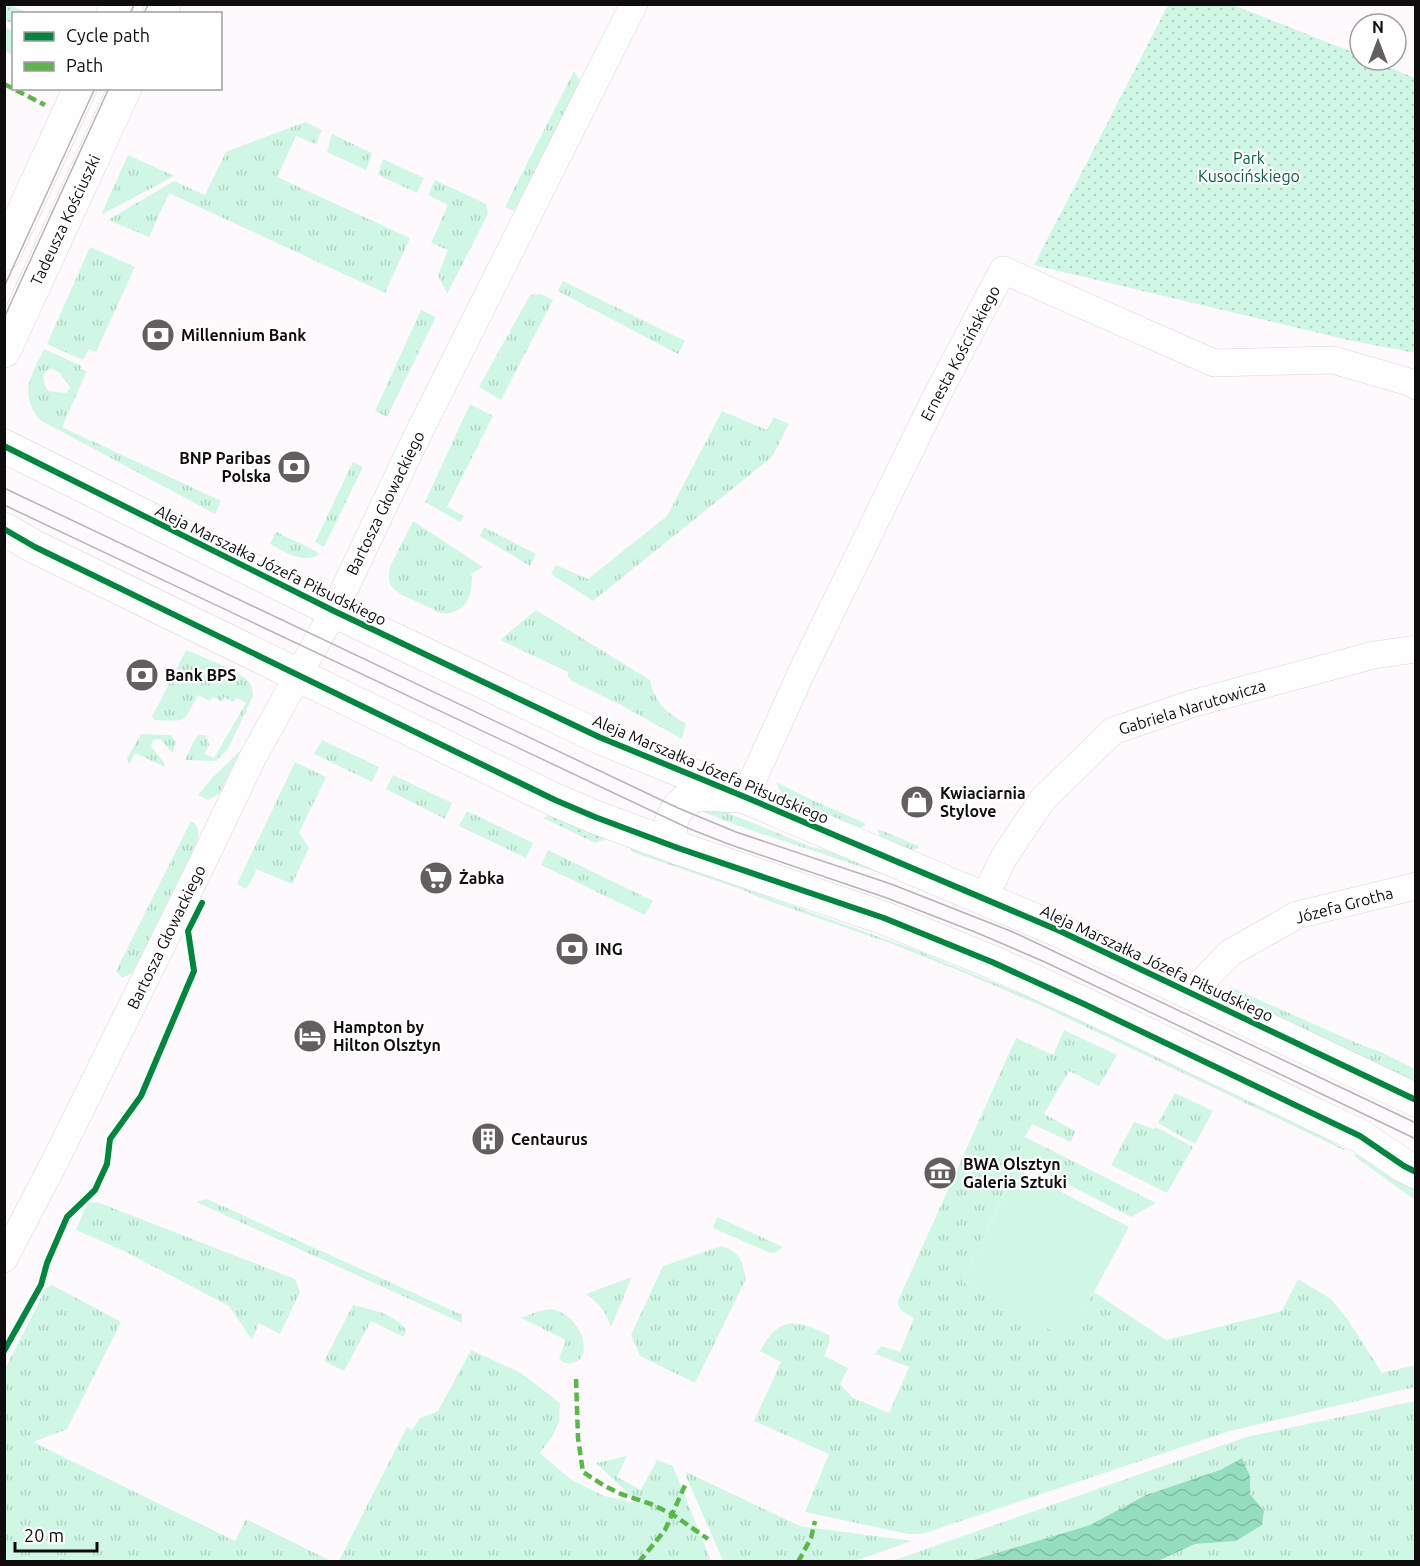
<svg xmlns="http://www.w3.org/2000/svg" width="1420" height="1566" font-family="Ubuntu,sans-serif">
<defs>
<pattern id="grass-tufts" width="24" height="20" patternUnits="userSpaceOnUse" patternTransform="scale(1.5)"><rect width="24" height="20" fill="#d0f7e5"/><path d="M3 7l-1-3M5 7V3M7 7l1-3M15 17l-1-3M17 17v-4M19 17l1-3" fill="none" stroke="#b1d3c3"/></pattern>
<pattern id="park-dots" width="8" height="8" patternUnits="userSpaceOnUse" patternTransform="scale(1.5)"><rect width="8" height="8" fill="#d0f7e5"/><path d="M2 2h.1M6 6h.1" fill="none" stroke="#b1d3c3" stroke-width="1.8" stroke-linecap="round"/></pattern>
<pattern id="water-waves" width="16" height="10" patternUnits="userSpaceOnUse" patternTransform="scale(1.5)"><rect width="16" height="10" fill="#94debf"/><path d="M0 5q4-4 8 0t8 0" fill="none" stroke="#7ebda3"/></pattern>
</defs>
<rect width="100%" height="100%" fill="#fef9fc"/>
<g fill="url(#grass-tufts)" fill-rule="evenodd">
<path d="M574,71L580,81L514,211L505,207Z"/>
<path d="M305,122L322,130L316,144L296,136L277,177L410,238L385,293L169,193L149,237L108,220L174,181L205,195L226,152Z"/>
<path d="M332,134L372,153L366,170L327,152Z"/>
<path d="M128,155L174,176L101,215Z"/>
<path d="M383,159L424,178L417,193L378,175Z"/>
<path d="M435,180L486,204L488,214L447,294L438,275L448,250L431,243L448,205L428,195Z"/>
<path d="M90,247L135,267L96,352L89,349L83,360L47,344Z"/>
<path d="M563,281L685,341L678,354L558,291Z"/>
<path d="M541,294L553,300L501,400L479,387L530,295Z"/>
<path d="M421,310L436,317L387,417L375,411Z"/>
<path d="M44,349L82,366L80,369L87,371L62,427L221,501L215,514L40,420C18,394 31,376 44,349ZM48,369H53L60,373C62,379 68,382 70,388L66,393L48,391C43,383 41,376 48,369Z"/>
<path d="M470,404L493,416L447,507L464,516L460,522L425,502Z"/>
<path d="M722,411L767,430L774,417L789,424L772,457L593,601L551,574L556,565L588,579L667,516Z"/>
<path d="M353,462L363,467L324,547L315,542Z"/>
<path d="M413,521L483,567L471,574C474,595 465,616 440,613C431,608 422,604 413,600C396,592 385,588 390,567Z"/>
<path d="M484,527L536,554L530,566L480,536Z"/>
<path d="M276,532L312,549L320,554C302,565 286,552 270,544Z"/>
<path d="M536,610L650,680C654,700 667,715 686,723L682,739L621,705L572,681L568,677V672L500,640Z"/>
<path d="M186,650C200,656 242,672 249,682C252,686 253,691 253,696L228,749L216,761L185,760L195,739L198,735H205L208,739L209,745L204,754L214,758L246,703L237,698L233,702L224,697L222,702L213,697L210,701L198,695C182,724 189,721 155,720L152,717Z"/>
<path d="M141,734L171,735L176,743L172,753L161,739L153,740L151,746L165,764V767L135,753L129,765L127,758Z"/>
<path d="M322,740L379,767L372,782L314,754Z"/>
<path d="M241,750L219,794L208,800L198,795L212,778Z"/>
<path d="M295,762L326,777L299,833L309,848L292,884L256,869L254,876L246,889L237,884Z"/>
<path d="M393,775L452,803L445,819L386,789Z"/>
<path d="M776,782L812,800L865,823V826L856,828L786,798L779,789Z"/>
<path d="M708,809L723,811L812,847L855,856L1053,943L897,879L739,826L703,812Z"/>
<path d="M467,811L533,843L526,858L459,826Z"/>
<path d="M191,821C199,825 199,834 198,841L132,973L122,978L116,971Z"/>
<path d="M878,829L919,846L918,848L909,851L881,839L878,831Z"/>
<path d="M628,845L772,895L771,898L916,950L990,981L1047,1005L1323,1136L1355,1156L1358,1152L1405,1184L1415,1189V1200L1350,1153L1042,1006L962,972L892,944L758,897L743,890L632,852Z"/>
<path d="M548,850L653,901L645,915L541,865Z"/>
<path d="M1228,986L1359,1044L1379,1051L1415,1069V1084L1234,997Z"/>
<path d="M1064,1030L1117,1055L1099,1086L1069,1071L1044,1114L1075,1131L1071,1142L1032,1124L1025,1137L1156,1203L1131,1217L1021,1160L962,1281L1068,1339L1094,1292L1166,1340L1282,1311L1298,1279L1331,1299L1348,1320L1382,1373L1415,1365V1387L1230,1431L922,1534H908L805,1512L829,1454L754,1421L781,1362L760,1351C781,1314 795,1320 829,1335L830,1341L824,1356L848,1368L840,1384L853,1398L889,1413L909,1367L875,1354L878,1349L882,1346L900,1352L914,1318C905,1313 898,1312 898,1301L1016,1038L1053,1055Z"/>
<path d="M1175,1093L1213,1111L1195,1144L1158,1123Z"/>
<path d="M1134,1122L1154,1129L1156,1127L1193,1147L1167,1193L1111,1165Z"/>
<path d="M207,1199L462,1315V1323L196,1202Z"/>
<path d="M97,1202L295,1279L300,1292L280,1334L259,1323L252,1340L229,1306L124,1251L76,1230L87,1204Z"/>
<path d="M717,1217L783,1247L774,1253L768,1252L713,1228Z"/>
<path d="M722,1246C742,1254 741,1259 746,1279L695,1383L640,1356L631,1335L663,1266Z"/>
<path d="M632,1277L611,1327C606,1312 599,1303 586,1294Z"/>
<path d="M52,1285L121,1322L67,1429L33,1442L235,1541L246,1519L331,1561H5V1369L46,1288Z"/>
<path d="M353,1305C372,1310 394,1313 406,1330L404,1337L371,1321L344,1371L324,1361Z"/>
<path d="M552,1309C590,1319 595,1372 562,1362L559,1358L566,1340L521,1318L539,1311Z"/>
<path d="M471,1350L521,1373L560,1403L559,1422L552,1437L540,1453L570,1479L604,1496L638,1503L596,1463L627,1456L617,1477L641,1490L657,1460L673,1466L711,1561H339L407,1427L412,1430L420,1418L438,1411Z"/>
<path d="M1415,1401V1561H1158L1195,1544L1236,1541L1264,1511L1250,1494V1476L1242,1458L1220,1470L1146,1495L1090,1525L970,1561L889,1562L1246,1437Z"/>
<path d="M686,1472L800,1526L912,1541L855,1561H723L686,1476Z"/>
</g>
<g fill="url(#park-dots)">
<path d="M5,4L8,5L29,13L14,14L13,24L5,20Z"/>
<path d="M1168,5H1233L1360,55V60H1372L1415,78V353L1348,340L1034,265Z"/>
<path d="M554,814L609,838L595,843L543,818Z"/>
</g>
<g fill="#d0f7e5">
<path d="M4,27L13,31V55L5,51Z"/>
<path d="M1017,1169L1129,1227L1068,1340L962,1281Z"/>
</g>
<path fill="url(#water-waves)" d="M1242,1458L1250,1476V1494L1264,1511L1262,1525L1236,1541L1195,1544L1158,1561H970L1090,1525L1146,1495L1220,1470Z"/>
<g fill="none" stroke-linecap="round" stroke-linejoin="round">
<defs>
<g id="street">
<path d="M745,797L804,667L937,395L1003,270L1214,363L1333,360L1409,382L1416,386"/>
<path d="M984,899L1004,857L1043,799L1113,731L1191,704L1374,655L1416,649"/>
<path d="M1191,993L1230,953L1297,915L1416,886"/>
<path d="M4,1259L55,1161L201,866L253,757L334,611L418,434L634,4"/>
</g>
<g id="secondary">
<path d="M113,14L117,4"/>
<path d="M159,14L164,4"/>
<path d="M4,254L80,88"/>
<path d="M4,351L125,88"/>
<path d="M4,446L334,611L599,737L745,797L1060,931L1416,1100"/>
<path d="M4,529L35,547L555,800L595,817L678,848L884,918L992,962L1084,1004L1360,1136L1404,1166L1416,1172"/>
<path d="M678,848C675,844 672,840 671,835C668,817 681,799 698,795C709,793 720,795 732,796"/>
</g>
</defs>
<use href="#street" stroke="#d8d4d7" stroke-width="28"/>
<use href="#secondary" stroke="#d8d4d7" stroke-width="34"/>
<use href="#street" stroke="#fffeff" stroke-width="27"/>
<use href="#secondary" stroke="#fffeff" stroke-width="33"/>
<g stroke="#b5b4b5" stroke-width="1.5">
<path d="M130,14L134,4"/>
<path d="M144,14L148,4"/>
<path d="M4,287L95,88"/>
<path d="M4,318L109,88"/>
<path d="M4,488L678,808L736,832L891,884L1013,932L1416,1123"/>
<path d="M4,505L690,829L731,845L887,898L975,932L1045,962L1416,1139"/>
</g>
<g stroke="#58b947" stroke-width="4.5" stroke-dasharray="9 4.5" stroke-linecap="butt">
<path d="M4,84L45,105"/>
<path d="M576,1379L578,1438L583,1472L603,1485L621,1494L651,1504L672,1514L708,1539"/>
<path d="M60,1562H64"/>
<path d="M639,1562L665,1530L686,1483"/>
<path d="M798,1562L811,1538L815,1521"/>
</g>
<defs>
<g id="cycleway">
<path d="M4,446L334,611L599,737L745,797L1060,931L1416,1100"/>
<path d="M4,529L35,547L555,800L595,817L678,848L884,918L992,962L1084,1004L1360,1136L1404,1166L1416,1172"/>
<path d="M4,1351L41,1285L47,1263L67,1217L95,1190L107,1164L110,1139L141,1096L194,971L188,931L202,903"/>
</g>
</defs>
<use href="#cycleway" stroke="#fff" stroke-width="10"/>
<use href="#cycleway" stroke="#00873e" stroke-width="6"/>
</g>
<defs>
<symbol id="bank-disc" viewBox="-11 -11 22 22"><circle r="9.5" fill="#635f61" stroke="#fff"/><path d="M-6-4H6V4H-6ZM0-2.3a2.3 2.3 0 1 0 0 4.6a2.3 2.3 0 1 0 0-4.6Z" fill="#fff"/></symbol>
<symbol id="shop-disc" viewBox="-11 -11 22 22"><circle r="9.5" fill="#635f61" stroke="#fff"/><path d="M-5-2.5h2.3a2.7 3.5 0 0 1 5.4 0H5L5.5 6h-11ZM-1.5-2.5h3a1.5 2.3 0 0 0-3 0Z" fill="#fff"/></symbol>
<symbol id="supermarket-disc" viewBox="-11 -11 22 22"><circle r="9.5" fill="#635f61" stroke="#fff"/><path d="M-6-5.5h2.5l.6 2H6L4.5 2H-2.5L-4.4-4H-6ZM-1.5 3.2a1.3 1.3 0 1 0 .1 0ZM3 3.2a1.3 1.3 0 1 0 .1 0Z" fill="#fff"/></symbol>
<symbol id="hotel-disc" viewBox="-11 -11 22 22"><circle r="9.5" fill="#635f61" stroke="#fff"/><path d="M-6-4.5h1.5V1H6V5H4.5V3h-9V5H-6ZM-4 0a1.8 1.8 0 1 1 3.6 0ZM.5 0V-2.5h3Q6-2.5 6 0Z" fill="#fff"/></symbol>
<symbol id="building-disc" viewBox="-11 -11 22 22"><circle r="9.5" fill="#635f61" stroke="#fff"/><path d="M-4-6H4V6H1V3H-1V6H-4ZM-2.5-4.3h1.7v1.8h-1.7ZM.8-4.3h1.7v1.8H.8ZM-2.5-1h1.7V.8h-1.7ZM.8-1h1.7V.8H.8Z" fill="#fff"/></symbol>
<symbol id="museum-disc" viewBox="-11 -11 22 22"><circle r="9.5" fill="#635f61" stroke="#fff"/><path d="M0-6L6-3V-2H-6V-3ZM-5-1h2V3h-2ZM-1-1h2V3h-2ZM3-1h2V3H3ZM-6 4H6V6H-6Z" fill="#fff"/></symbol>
</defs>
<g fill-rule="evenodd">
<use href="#bank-disc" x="139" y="316" width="38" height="38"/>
<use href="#bank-disc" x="275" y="448" width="38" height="38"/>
<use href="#bank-disc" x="123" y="656" width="38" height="38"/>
<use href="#shop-disc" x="898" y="783" width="38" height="38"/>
<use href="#supermarket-disc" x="417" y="859" width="38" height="38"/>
<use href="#bank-disc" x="553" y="930" width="38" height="38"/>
<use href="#hotel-disc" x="291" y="1017" width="38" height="38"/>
<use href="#building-disc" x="469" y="1120" width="38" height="38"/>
<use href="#museum-disc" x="921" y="1154" width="38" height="38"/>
</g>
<g text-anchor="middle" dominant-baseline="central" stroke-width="4.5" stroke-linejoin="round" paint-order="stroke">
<g font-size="16" fill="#076043" stroke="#fff">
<text x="1249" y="158">Park<tspan x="1249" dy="18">Kusocińskiego</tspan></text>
</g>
<g font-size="16" fill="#0f0c0e" stroke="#fff">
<text transform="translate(65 220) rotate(-65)">Tadeusza Kościuszki</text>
<text transform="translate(960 353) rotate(-62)">Ernesta Kościńskiego</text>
<text transform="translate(385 503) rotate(-64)">Bartosza Głowackiego</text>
<text transform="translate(271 565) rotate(26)">Aleja Marszałka Józefa Piłsudskiego</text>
<text transform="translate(1192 707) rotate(-17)">Gabriela Narutowicza</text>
<text transform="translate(711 769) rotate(23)">Aleja Marszałka Józefa Piłsudskiego</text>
<text transform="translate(1344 905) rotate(-15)">Józefa Grotha</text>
<text transform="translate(166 937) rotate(-64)">Bartosza Głowackiego</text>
<text transform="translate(1157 963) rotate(25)">Aleja Marszałka Józefa Piłsudskiego</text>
</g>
<g font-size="16" font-weight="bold" fill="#0f0c0e" stroke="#fff" text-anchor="start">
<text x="181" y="335">Millennium Bank</text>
<text x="271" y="458" text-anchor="end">BNP Paribas<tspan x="271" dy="18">Polska</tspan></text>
<text x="165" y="675">Bank BPS</text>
<text x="940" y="793">Kwiaciarnia<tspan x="940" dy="18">Stylove</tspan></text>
<text x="459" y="878">Żabka</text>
<text x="595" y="949">ING</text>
<text x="333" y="1027">Hampton by<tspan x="333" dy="18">Hilton Olsztyn</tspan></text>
<text x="511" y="1139">Centaurus</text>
<text x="963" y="1164">BWA Olsztyn<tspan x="963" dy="18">Galeria Sztuki</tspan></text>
</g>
</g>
<rect width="1420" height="1566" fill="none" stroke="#0f0c0e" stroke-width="12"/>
<rect x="12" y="12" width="210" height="78" fill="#ffffff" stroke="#9f9e9f" stroke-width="1.5"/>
<rect x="24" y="32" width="30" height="9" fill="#00873e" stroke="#9f9e9f" stroke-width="1.5"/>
<text x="66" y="42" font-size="18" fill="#0f0c0e">Cycle path</text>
<rect x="24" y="62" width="30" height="9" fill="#58b947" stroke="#9f9e9f" stroke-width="1.5"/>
<text x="66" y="72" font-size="18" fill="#0f0c0e">Path</text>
<g transform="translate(1378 42)"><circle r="28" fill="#ffffff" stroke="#9f9e9f" stroke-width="1.5"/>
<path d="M0-4.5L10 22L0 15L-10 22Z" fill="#635f61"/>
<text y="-9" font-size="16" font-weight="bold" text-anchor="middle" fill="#0f0c0e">N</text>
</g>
<path d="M15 1542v9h82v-9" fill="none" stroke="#0f0c0e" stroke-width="3"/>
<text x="24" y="1542" font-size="18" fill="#0f0c0e" stroke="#ffffff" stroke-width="4.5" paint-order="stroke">20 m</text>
</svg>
